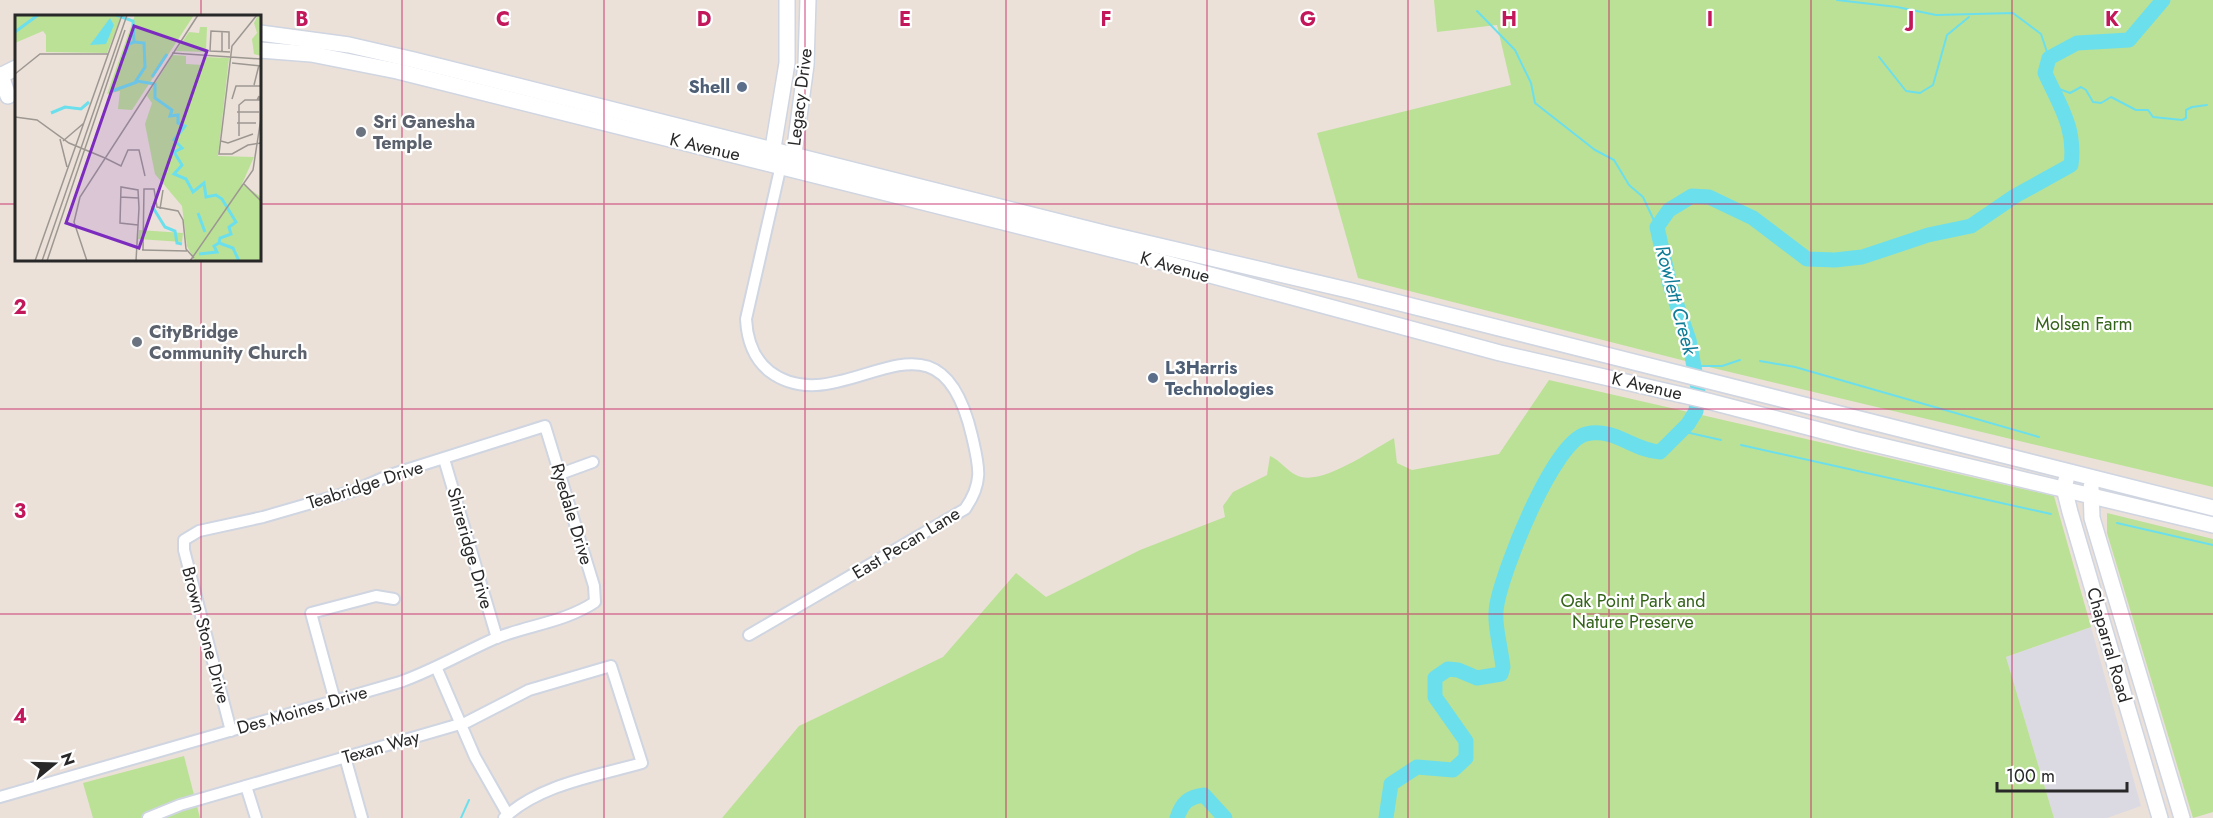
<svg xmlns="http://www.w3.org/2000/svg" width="2213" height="818" font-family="Jost,sans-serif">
<rect width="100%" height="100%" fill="#ebe1d9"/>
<path fill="#dbdae3" d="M2091,627L2141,806L2107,818H2054L2006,657Z"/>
<g fill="#bbe196">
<path d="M1434,0H2213V487L1713,368L1358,278L1317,133L1511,85L1497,25L1437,32Z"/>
<path d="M1549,380L2054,496L2091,627L2006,657L2054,818H722L799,726L943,657L1016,573L1046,597L1140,550L1225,517L1223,506L1233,492L1267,475L1270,456C1281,461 1287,471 1296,475C1319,488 1372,450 1394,438L1397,463L1412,470L1499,454Z"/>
<path d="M2107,513L2213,539V812L2193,818L2107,533Z"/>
<path d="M184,756L200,818H93L83,783Z"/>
</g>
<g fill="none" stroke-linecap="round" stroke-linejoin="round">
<g stroke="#6cdfed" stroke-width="2">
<path d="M1837,0L1897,7L1936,15L2013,13L2041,34L2049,58"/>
<path d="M1477,11L1515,50L1531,83L1535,103L1595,150L1614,160L1629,185L1643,197L1657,227"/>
<path d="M1879,57L1906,91L1920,93L1933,85L1947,35L1969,17"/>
<path d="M2051,86L2070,93L2081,87L2086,90L2093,102L2101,103L2111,97L2136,110H2148L2153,117L2182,120L2186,118V110L2192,107L2207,105"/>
<path d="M1760,361L1795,367L2039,437"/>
<path d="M1694,366H1722L1740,360"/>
<path d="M1681,431L1721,440"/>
<path d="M1741,445L2051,514"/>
<path d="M2117,523L2213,545"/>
<path d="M461,818L469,800"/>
</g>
<g stroke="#6cdfed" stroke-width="15">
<path d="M1177,818C1182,803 1188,797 1204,795L1225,818"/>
<path d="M1386,818L1391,784L1417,767L1453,770L1466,758V741L1435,697V678L1448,669L1458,670L1477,678L1501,674L1503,667C1501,648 1493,622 1497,604C1503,570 1553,442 1586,434C1614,427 1634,451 1660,452L1688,424L1696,411L1698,388L1689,340L1670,285L1657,227L1669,210L1692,196L1709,197L1753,218L1807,259L1835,260L1862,257L1928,235L1971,226L2015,196L2071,165C2076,128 2060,106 2045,73L2049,58L2077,43L2129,40L2163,0"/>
</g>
<defs>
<g id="minor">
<path d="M444,459L497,638"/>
<path d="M560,474L593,462"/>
<path d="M749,635L965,509C984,482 979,466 972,436C937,285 843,428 769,371C753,358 747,339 746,319L781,165"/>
<path d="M437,669L475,757L508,815"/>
<path d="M335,701L311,613L376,596L394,599"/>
<path d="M345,757L362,818"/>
<path d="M246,786L256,818"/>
<path d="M0,797L400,682C434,670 464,652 496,638C529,625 565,622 595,602L594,586L545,426L390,475L353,491L263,517L199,531L184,540V550L231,731"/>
<path d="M148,818L180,805L467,722L529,690L611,666L642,763C597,776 540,784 504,818"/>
</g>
<g id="secondary">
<path d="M260,33L349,45L414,60L1108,234L1352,291L2213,508"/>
<path d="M260,50L311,54L397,71L1147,258L1500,353L1704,400L1857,440L2213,525"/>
<path d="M1,75L8,96"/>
<path d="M0,76L16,68"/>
<path d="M777,157L773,148L787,63V0"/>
<path d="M788,159L794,154L806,65L808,0"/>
<path d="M2066,480L2064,488L2070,512L2160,818"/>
<path d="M2091,487L2092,518L2182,818"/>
</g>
</defs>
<use href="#minor" stroke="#cfd5e1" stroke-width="14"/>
<use href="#secondary" stroke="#cfd5e1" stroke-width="18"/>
<use href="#minor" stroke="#fff" stroke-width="10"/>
<use href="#secondary" stroke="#fff" stroke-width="15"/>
</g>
<path fill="none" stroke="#c2185b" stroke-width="1.5" stroke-opacity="0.55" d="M201,0V16M402,0V818M604,0V818M805,0V818M1006,0V818M1207,0V818M1408,0V818M1609,0V818M1811,0V818M2012,0V818M0,204H16M260,204H2213M201,260V818M0,409H2213M0,614H2213"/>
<g fill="#5c6f8a" stroke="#fff" stroke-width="2">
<circle cx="742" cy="87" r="6"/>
<circle cx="1153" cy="378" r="6"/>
</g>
<g fill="#6b7280" stroke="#fff" stroke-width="2">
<circle cx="361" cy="132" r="6"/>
<circle cx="137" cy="342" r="6"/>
</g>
<g text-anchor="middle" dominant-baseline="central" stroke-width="4.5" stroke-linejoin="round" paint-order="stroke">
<g font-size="18" font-weight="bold" fill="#4e5e75" stroke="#fff" text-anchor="end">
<text x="730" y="87">Shell</text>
<text x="1165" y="368" text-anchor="start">L3Harris<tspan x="1165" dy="21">Technologies</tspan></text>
</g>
<g font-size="18" fill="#282828" stroke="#fff">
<text transform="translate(800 97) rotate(-83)">Legacy Drive</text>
<text transform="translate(705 147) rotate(13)">K Avenue</text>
<text transform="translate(1175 267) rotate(16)">K Avenue</text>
<text transform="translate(1647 386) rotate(13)">K Avenue</text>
<text transform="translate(365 485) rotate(-18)">Teabridge Drive</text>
<text transform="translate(572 514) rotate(73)">Ryedale Drive</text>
<text transform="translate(906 543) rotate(-31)">East Pecan Lane</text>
<text transform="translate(470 548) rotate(74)">Shireridge Drive</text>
<text transform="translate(206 635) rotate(75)">Brown Stone Drive</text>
<text transform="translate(2109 645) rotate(74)">Chaparral Road</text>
<text transform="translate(302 710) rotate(-16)">Des Moines Drive</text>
<text transform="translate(381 747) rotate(-16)">Texan Way</text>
</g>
<g font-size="18" font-weight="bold" fill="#5b616d" stroke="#fff" text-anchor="start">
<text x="373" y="122">Sri Ganesha<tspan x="373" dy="21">Temple</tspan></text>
<text x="149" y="332">CityBridge<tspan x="149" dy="21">Community Church</tspan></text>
</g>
<g font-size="18" fill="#34631a" stroke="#fff">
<text x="2084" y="324">Molsen Farm</text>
<text x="1633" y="601">Oak Point Park and<tspan x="1633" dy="21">Nature Preserve</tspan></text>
</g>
<g font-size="20" font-style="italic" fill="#0e7c96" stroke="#fff">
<text transform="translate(1676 300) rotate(75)">Rowlett Creek</text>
</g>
</g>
<g transform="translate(15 15)">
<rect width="246" height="246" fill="#ebe1d9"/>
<path d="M0,0H107L92,38L31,37V20L28,16L0,28ZM120,0H179L117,95L103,94L105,76L92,79ZM243,0H246V41L239,39L237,24L242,18L239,8ZM185,12H192L191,37L161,36L174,17L184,18ZM158,40L171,41V49L188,50V42L214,43L203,141L239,142L227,169L246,182V246H180L172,231L167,191L140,159L130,109L137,88L132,81ZM124,215L168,218L167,227L123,224Z" fill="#bbe196"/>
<path d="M95,3L99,10L91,29L75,30Z" fill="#6cdfed"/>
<path fill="none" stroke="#6cdfed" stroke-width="3" d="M101,0L118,6L119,27L129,28L130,52L121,66L140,69V83L157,95L155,101L163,100V108L170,111L159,125L167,133L159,137L167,150L159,159L171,164L178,177L189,168L191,182L201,180L207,184L221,207L214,212L216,219L205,223L204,228L218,233L224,246M0,17L23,0M107,45L114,29L119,27M137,62L152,39M97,76L122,67M36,98L50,92L66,94L74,87M137,191L150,212L160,216L162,228L167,229M183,198L190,217M184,239L202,237L199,231L204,228"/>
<path fill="none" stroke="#9d9792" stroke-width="1.5" d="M242,0L217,31L204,139H217L233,130L246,128M207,16V37M214,34V17L196,16L195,36L215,37M157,38L246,44M217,48L246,51M0,59L25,39H93M239,70L244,50M217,84L221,71H246M222,97H244M0,102L22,105L54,128L90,143M222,108H241M224,121V90L230,85H244V81L242,85M45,124L52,152M48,126L69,108M206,126L213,128L238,119M90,143L106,151L113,135H124L130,161M229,169L246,186M105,182L123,183M145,194L148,175M127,235L172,236M128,235L129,174H139L142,192L163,196L168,205L171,234L179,243M20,246L107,0M27,246L112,0M32,246L110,15M72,246L59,207L65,182L183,0M121,246L124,193L123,175L106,172L105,208L123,210M175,246L238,155L246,103"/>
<path fill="#7b2cbf" fill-opacity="0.15" stroke="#7b2cbf" stroke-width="3" d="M119,11L192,36L124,233L51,208Z"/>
<rect width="246" height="246" fill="none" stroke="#282828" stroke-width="3"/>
</g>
<g font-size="20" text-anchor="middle" font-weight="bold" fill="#c2185b" stroke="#fff" stroke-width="4.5" stroke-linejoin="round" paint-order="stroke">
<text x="302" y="26">B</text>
<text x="503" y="26">C</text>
<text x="704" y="26">D</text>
<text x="905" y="26">E</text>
<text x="1106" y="26">F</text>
<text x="1308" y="26">G</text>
<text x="1509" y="26">H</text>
<text x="1710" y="26">I</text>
<text x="1911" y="26">J</text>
<text x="2112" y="26">K</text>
<text x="20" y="314">2</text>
<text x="20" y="518">3</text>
<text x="20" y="723">4</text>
</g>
<g transform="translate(54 764) rotate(71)" stroke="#ffffff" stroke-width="4.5" paint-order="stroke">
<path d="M0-4.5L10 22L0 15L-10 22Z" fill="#282828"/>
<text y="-9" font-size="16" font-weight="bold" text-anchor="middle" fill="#282828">N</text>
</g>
<path d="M1997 782v9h130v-9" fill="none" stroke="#282828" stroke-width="3"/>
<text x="2006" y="782" font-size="18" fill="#282828" stroke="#ffffff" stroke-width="4.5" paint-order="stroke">100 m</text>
</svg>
